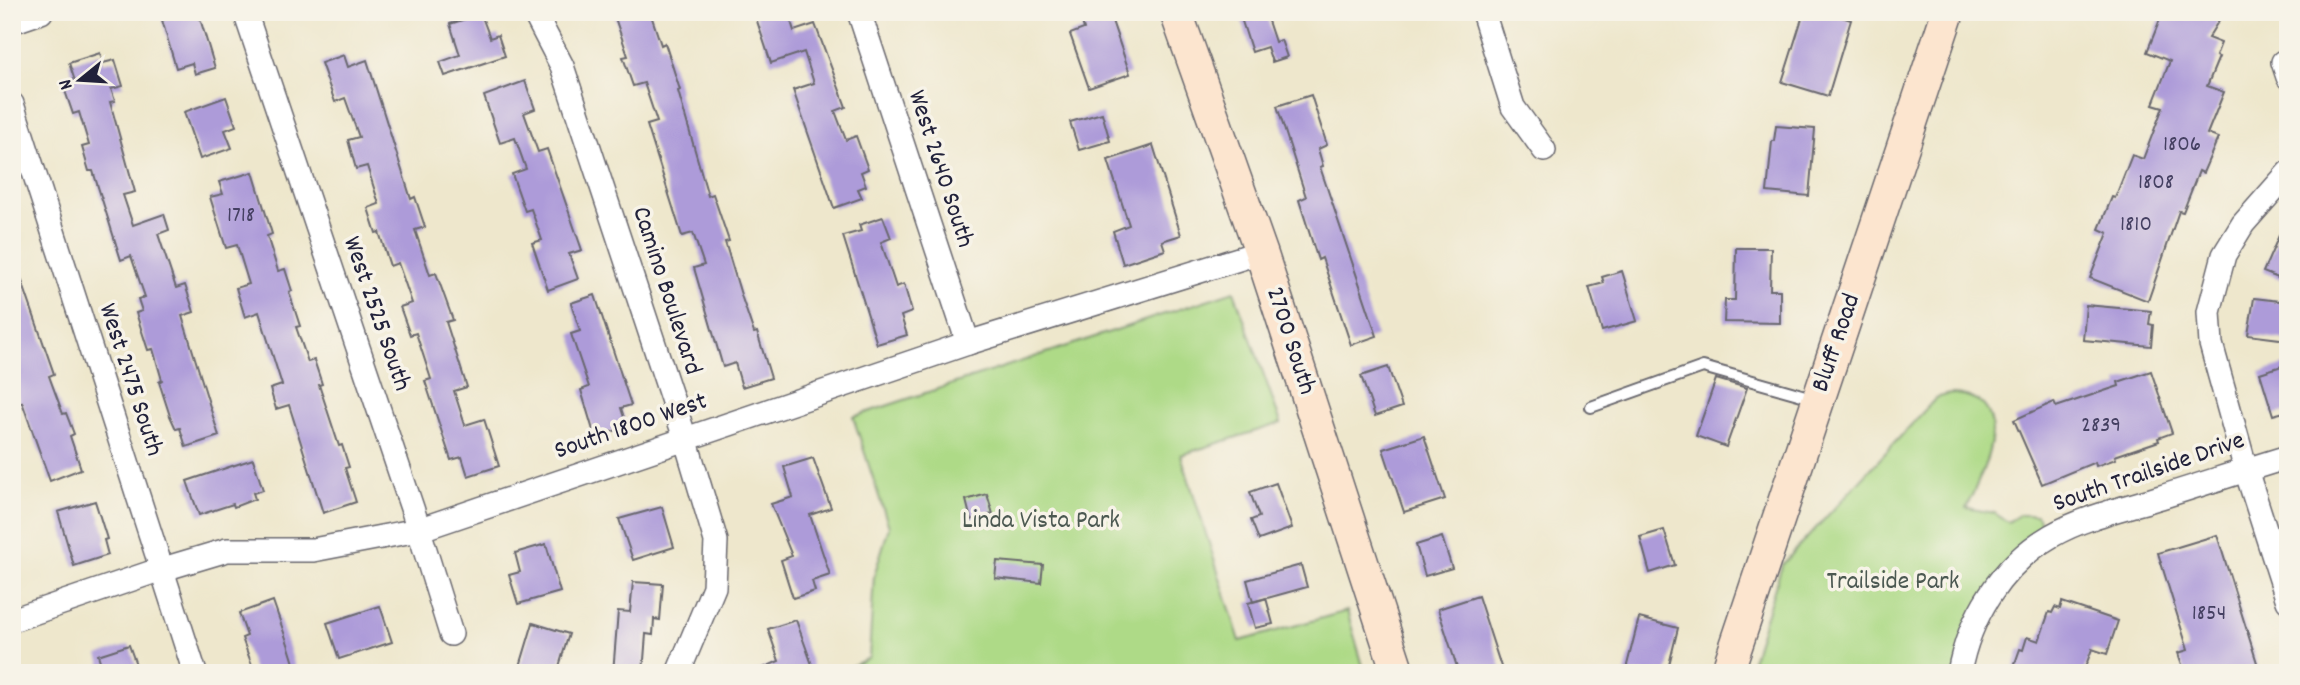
<svg xmlns="http://www.w3.org/2000/svg" width="2300" height="685" font-family="Dekko,sans-serif">
<rect width="100%" height="100%" fill="#f7f3e8"/>
<filter id="ink" filterUnits="userSpaceOnUse"><feTurbulence type="fractalNoise" baseFrequency=".0143" numOctaves="2"/><feDisplacementMap in="SourceGraphic" scale="14" xChannelSelector="R" yChannelSelector="G"/><feConvolveMatrix kernelMatrix="1 2 1 2 8 2 1 2 1" color-interpolation-filters="sRGB"/></filter>
<filter id="wash" filterUnits="userSpaceOnUse"><feTurbulence type="fractalNoise" baseFrequency=".00686" numOctaves="4" result="noise"/><feDisplacementMap in="SourceGraphic" scale="28" xChannelSelector="R" yChannelSelector="G"/><feGaussianBlur stdDeviation="1.57" result="paint"/><feColorMatrix in="noise" values="0 0 0 0 0 0 0 0 0 0 0 0 0 0 0 0 0 1.4 0 .05"/><feComposite in="paint" operator="in"/></filter>
<g filter="url(#wash)">
<rect width="100%" height="100%" fill="#eee7cc"/>
<g fill="#aeda87" stroke="#687e61" stroke-width="2">
<path d="M1234,291L1281,423L1181,455L1240,641L1347,611L1365,673H837L869,658L874,576L889,527L853,417Z"/>
<path d="M1950,394C2022,396 1983,472 1966,508L1994,513L2008,522L2019,515H2036L2050,536L2006,573L1959,673H1748L1782,565L1936,398Z"/>
</g>
<g id="blocks">
<g fill="#ad9bd9">
<path d="M188,12H198L215,68L195,74L192,63L176,68L162,20Z"/>
<path d="M613,12H650L661,45L665,43L680,90L678,91L708,196L713,194L729,241L725,242L742,298L754,333L757,332L771,378L742,387L735,363L723,367L694,268L704,265L693,233L682,236L647,125L657,122L644,83L633,86L623,57L628,56Z"/>
<path d="M754,12H788L794,31L815,24L846,107L835,111L846,140L856,136L868,169L861,172L866,186L858,189L862,198L834,208L793,90L814,83L804,52L771,63Z"/>
<path d="M1079,12H1109L1130,74L1089,88L1070,34L1084,29Z"/>
<path d="M1239,12H1265L1275,42L1281,40L1287,57L1272,62L1267,47L1252,52Z"/>
<path d="M1804,12H1827L1851,20L1828,96L1782,82Z"/>
<path d="M2163,12H2224L2208,38L2221,43L2216,56L2219,57L2207,86L2224,92L2207,134L2218,138L2203,173L2199,171L2183,212L2179,211L2148,301L2090,278L2108,233L2099,229L2112,197L2115,198L2132,155L2143,159L2163,107L2153,104L2170,61L2147,52Z"/>
<path d="M481,14L490,38L498,35L505,56L445,76L440,62L460,55L450,24Z"/>
<path d="M100,53L103,63L115,60L123,86L111,89L115,101L110,102L135,192L123,195L133,225L164,214L169,230L158,234L176,288L185,285L194,312L182,316L219,436L186,447L180,428L176,429L170,416L159,382L162,380L153,349L148,350L136,313L142,311L138,299L145,297L131,256L121,260L93,171H89L82,147L89,145L79,112L73,114L63,85L75,81L69,63Z"/>
<path d="M344,55L348,67L367,60L411,199L415,197L425,227L415,230L430,275L436,273L453,320L446,322L467,387L454,391L465,425L484,419L499,466L468,476L462,457L451,460L425,381L431,379L416,333L410,335L400,307L412,303L398,263L390,266L379,232L376,233L368,208L379,204L367,166L356,169L348,140L359,137L345,98L335,102L321,63Z"/>
<path d="M525,81L535,109L524,113L538,152L547,149L582,250L569,254L578,279L548,290L532,243L542,240L531,209L525,211L512,174L526,169L515,138L500,143L484,96Z"/>
<path d="M1311,95L1327,145L1318,149L1323,166L1320,167L1377,336L1351,345L1322,258L1318,260L1299,200L1306,197L1277,106Z"/>
<path d="M226,97L236,126L225,130L232,148L200,159L184,112Z"/>
<path d="M1102,113L1110,141L1079,150L1070,122Z"/>
<path d="M1776,126L1815,129L1809,196L1767,192L1772,141H1774Z"/>
<path d="M1153,145L1181,235L1162,241L1165,250L1123,264L1113,231L1129,225L1108,160Z"/>
<path d="M253,172L272,234L267,236L278,271L285,269L292,291L289,292L300,326L296,327L308,362L314,360L322,384L319,385L339,446L342,445L349,467L345,468L356,502L323,513L289,405L276,409L270,389L282,385L259,312L245,317L236,288L249,284L237,245L226,248L210,197L223,194L219,182Z"/>
<path d="M2288,215V282L2263,272Z"/>
<path d="M883,217L891,238L881,242L896,287L904,284L912,312L901,316L907,335L877,344L843,236L861,231L859,225Z"/>
<path d="M1736,248H1771L1770,290H1780V323L1724,322L1725,300H1735Z"/>
<path d="M16,264L54,374L49,376L63,414L66,413L74,434L70,436L81,469L50,481L22,402L20,403L12,381V265Z"/>
<path d="M1622,271L1637,321L1602,331L1589,287L1604,283L1602,277Z"/>
<path d="M595,295L631,405L621,408L627,427L595,437L581,390L589,387L571,334L580,331L571,303Z"/>
<path d="M2254,298L2288,302V340L2248,335Z"/>
<path d="M2086,305L2151,311L2149,324L2153,325L2151,346L2083,340Z"/>
<path d="M2288,364V411L2273,415L2260,373Z"/>
<path d="M1388,367L1402,407L1375,416L1361,376Z"/>
<path d="M2151,371L2172,433L2158,438L2159,441L2115,456L2116,459L2096,466L2095,462L2042,484L2014,420L2054,402L2056,407L2119,386L2118,382Z"/>
<path d="M1716,379L1747,388L1726,447L1696,436Z"/>
<path d="M1424,436L1445,499L1404,512L1383,449Z"/>
<path d="M813,458L831,508L810,515L830,575L812,581L815,591L793,598L781,560L792,556L771,504L793,497L784,467Z"/>
<path d="M253,459L263,490L253,493L255,499L234,507L233,504L199,515L187,481Z"/>
<path d="M1276,483L1292,528L1259,540L1251,520L1259,517L1250,492Z"/>
<path d="M987,494L993,514L971,520L966,500Z"/>
<path d="M95,501L107,539L104,540L108,555L74,566L58,512Z"/>
<path d="M662,507L674,547L633,560L619,519Z"/>
<path d="M1664,530L1675,565L1650,573L1640,537Z"/>
<path d="M2217,535L2258,666L2238,673H2185L2178,653L2188,650L2158,553Z"/>
<path d="M1442,537L1452,568L1425,576L1416,545Z"/>
<path d="M546,544L560,592L518,604L509,575L520,572L515,553Z"/>
<path d="M997,561L1043,565L1041,583L995,578Z"/>
<path d="M1301,565L1307,587L1253,602L1247,580Z"/>
<path d="M633,582L663,584L660,620L654,619L653,635L646,634L643,673H613L618,611L630,612Z"/>
<path d="M1478,596L1503,673H1459L1438,609Z"/>
<path d="M1266,598L1273,624L1255,628L1248,603Z"/>
<path d="M273,601L289,647L297,673H255L242,638L247,636L239,613Z"/>
<path d="M2062,602L2118,621L2107,654L2092,649L2083,673H2024L2013,669L2020,649L2023,650L2027,637L2039,641L2049,612L2052,613L2055,607L2060,609Z"/>
<path d="M380,606L392,642L339,659L327,623Z"/>
<path d="M1639,618L1678,628L1667,673H1625Z"/>
<path d="M796,620L815,673H752L779,661L768,629Z"/>
<path d="M533,623L569,634L557,673H518Z"/>
<path d="M129,645L139,673H104L98,655Z"/>
</g>
</g>
</g>
<g filter="url(#ink)">
<use href="#blocks" fill-opacity="0" stroke="#69676e" stroke-width="2"/>
<g fill="none" stroke-linecap="round" stroke-linejoin="round">
<defs>
<path id="lane" d="M1591,407L1703,367L1816,399"/>
<g id="street">
<path d="M245,12L413,511L451,634"/>
<path d="M534,12L562,66L685,438L716,541L714,587L678,673"/>
<path d="M859,12L968,343"/>
<path d="M1483,12L1513,107L1544,150"/>
<path d="M12,22L41,12"/>
<path d="M2283,62L2288,77"/>
<path d="M12,104L195,673"/>
<path d="M2288,173L2243,224L2224,255L2209,312L2211,344L2246,470L2288,601"/>
<path d="M12,620L150,573L227,550H313L418,530L968,343L1261,252"/>
<path d="M1959,673C1969,618 2001,565 2051,536C2084,517 2125,508 2161,497C2203,484 2245,470 2288,457"/>
</g>
<g id="secondary">
<path d="M1176,12L1261,252L1398,673"/>
<path d="M1727,673L1948,12"/>
</g>
</defs>
<use href="#lane" stroke="#69676e" stroke-width="14"/>
<use href="#street" stroke="#69676e" stroke-width="26"/>
<use href="#secondary" stroke="#69676e" stroke-width="35"/>
<use href="#lane" stroke="#fff" stroke-width="10"/>
<use href="#street" stroke="#fff" stroke-width="23"/>
<use href="#secondary" stroke="#fce5cf" stroke-width="32"/>
</g>
</g>
<g text-anchor="middle" dominant-baseline="central" stroke-width="7" stroke-linejoin="round" paint-order="stroke">
<g font-size="23" fill="#454062">
<text x="2182" y="145">1806</text>
<text x="2156" y="183">1808</text>
<text x="241" y="216">1718</text>
<text x="2136" y="225">1810</text>
<text x="2101" y="426">2839</text>
<text x="2209" y="614">1854</text>
</g>
<g font-size="26" fill="#22223b" stroke="#f7f3e8">
<text transform="translate(940 169) rotate(72)">West 2640 South</text>
<text transform="translate(666 291) rotate(72)">Camino Boulevard</text>
<text transform="translate(376 314) rotate(71)">West 2525 South</text>
<text transform="translate(1290 341) rotate(72)">2700 South</text>
<text transform="translate(1837 343) rotate(-71)">Bluff Road</text>
<text transform="translate(130 380) rotate(72)">West 2475 South</text>
<text transform="translate(631 427) rotate(-19)">South 1800 West</text>
<text transform="translate(2149 473) rotate(-19)">South Trailside Drive</text>
</g>
<g font-size="26" fill="#4c5952" stroke="#f7f3e8">
<text x="1041" y="521">Linda Vista Park</text>
<text x="1893" y="582">Trailside Park</text>
</g>
</g>
<rect width="2300" height="685" fill="none" stroke="#f7f3e8" stroke-width="42"/>
<g transform="translate(80 80) rotate(252)" stroke="#f7f3e8" stroke-width="5" paint-order="stroke">
<path d="M0-5L12 26L0 18L-12 26Z" fill="#22223b"/>
<text y="-10" font-size="19" font-weight="bold" text-anchor="middle" fill="#22223b">N</text>
</g>
</svg>
